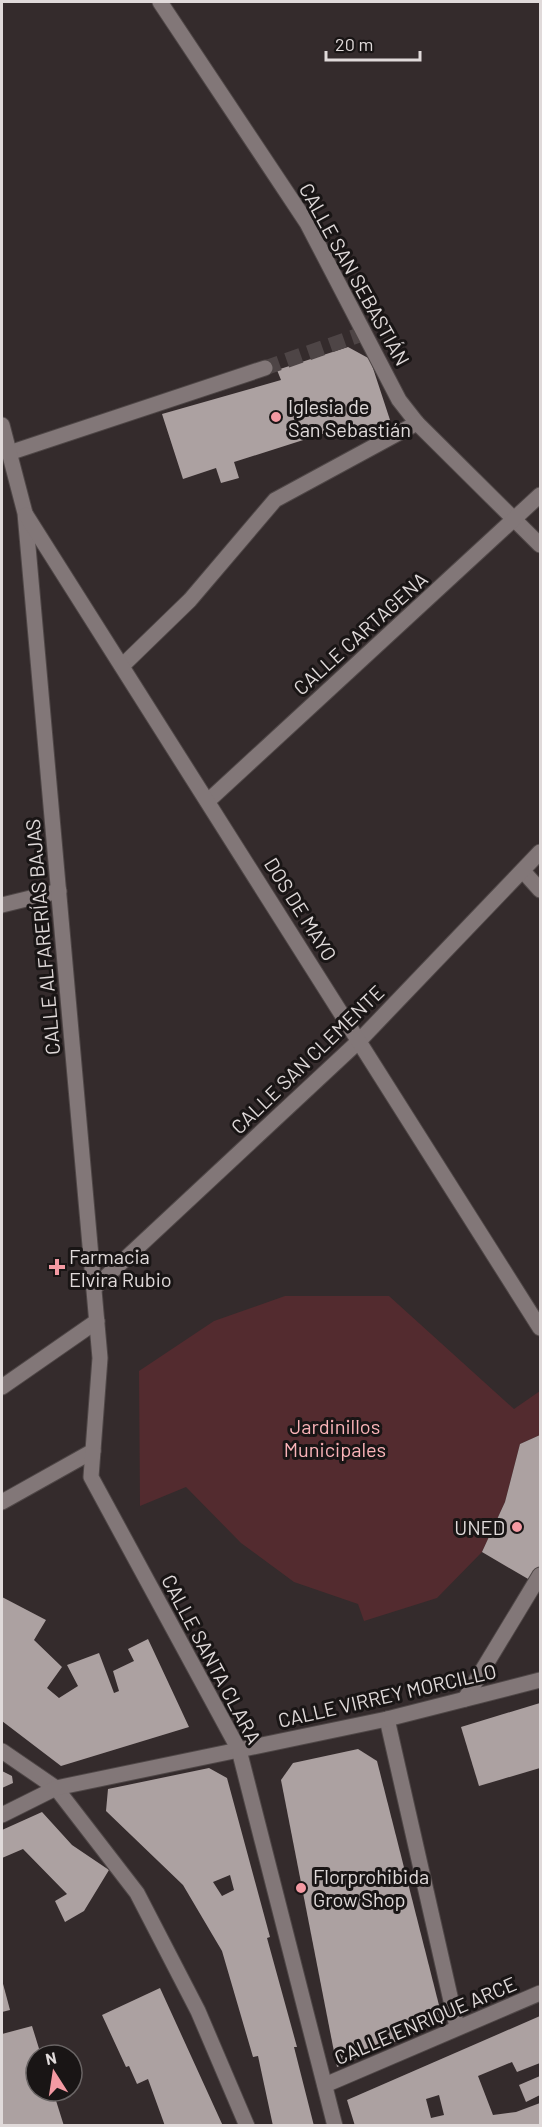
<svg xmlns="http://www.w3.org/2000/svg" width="542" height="2127" font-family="Barlow,sans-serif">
<rect width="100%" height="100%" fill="#342b2c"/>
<path fill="#532b2f" d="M285,1296H389L514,1409L540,1391V1435L520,1444L505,1502L482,1552L437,1598L364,1621L358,1604L294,1582L241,1543L186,1487L140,1506L139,1371L214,1321Z"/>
<g fill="#aca1a1" fill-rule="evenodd">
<path d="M348,347L370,359L390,420L347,434L344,427L234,462L239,478L221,483L216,468L183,479L162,414L281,380L277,370Z"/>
<path d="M540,1435V1571L535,1583L482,1552L505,1502L520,1444Z"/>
<path d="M2,1597L46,1620L34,1640L62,1667L47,1688L59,1698L78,1686L67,1665L99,1653L114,1693L119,1691L113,1671L134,1661L128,1649L148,1639L189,1727L61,1766L2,1721Z"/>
<path d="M540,1703V1768L479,1786L461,1727Z"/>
<path d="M358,1749L377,1761L443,2021L337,2067L281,1780L293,1763Z"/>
<path d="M209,1768L227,1778L270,1937L267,1938L297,2047H294L314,2126H273L258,2056L253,2057L222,1951L183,1885L106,1811L108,1789ZM230,1875L234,1890L222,1896L213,1882Z"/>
<path d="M2,1771L12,1776L13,1783L2,1788Z"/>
<path d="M42,1812L72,1845L109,1870L84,1911L65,1922L55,1901L67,1894L23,1849L2,1858V1830Z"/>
<path d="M2,1980L10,2010L2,2012Z"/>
<path d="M160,1988L223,2126H165L148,2079L137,2084L129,2066L126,2067L102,2015Z"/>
<path d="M540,2016V2063L517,2072L512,2062L478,2076L493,2115L516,2112L540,2103V2126H355L347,2100ZM439,2095L444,2115L431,2118L426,2099Z"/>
<path d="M32,2026L41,2055H36V2091H53L64,2126H2V2034Z"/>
<path d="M540,2076V2095L526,2102L519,2085Z"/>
</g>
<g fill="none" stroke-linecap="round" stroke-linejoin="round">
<path stroke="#4e4546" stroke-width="15" stroke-dasharray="15 8" stroke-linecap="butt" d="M265,368L365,333"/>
<defs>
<g id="street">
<path d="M160,2L307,223L399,400L417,423L540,545"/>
<path d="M9,453L265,368"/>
<path d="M122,666L190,600L275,500L417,423"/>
<path d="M208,801L540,495"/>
<path d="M523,871L540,890"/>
<path d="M2,905L59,891"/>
<path d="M94,1288L360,1040L540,852"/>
<path d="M2,1387L97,1321"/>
<path d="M2,1502L93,1451"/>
<path d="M465,1699L540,1575"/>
<path d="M387,1719L457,2027"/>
<path d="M2,1751L56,1788L137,1893L198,2011L247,2126"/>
<path d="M2,1815L56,1788L387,1719L540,1680"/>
<path d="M325,2085L540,1993"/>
</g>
<g id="secondary">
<path d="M2,425L25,513L100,1358L91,1477L239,1750L335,2126"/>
<path d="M26,515L540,1328"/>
</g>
</defs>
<use href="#street" stroke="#4f4747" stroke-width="17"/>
<use href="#secondary" stroke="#4f4747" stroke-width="17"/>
<use href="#street" stroke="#827778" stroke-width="15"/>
<use href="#secondary" stroke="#827778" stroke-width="15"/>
</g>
<g fill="#f49aa3" stroke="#191515" stroke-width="2">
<circle cx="276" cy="417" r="6"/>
<path d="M54 1258h6v6h6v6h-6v6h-6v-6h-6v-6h6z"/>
<circle cx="517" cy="1527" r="6"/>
<circle cx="301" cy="1888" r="6"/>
</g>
<g text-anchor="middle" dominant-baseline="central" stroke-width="6" stroke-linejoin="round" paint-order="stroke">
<g font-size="20" fill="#e0dada" stroke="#191515">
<text transform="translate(355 274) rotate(61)">CALLE SAN SEBASTIÁN</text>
<text transform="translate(360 633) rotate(-42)">CALLE CARTAGENA</text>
<text transform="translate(301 909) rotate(58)">DOS DE MAYO</text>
<text transform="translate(42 937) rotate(-95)">CALLE ALFARERÍAS BAJAS</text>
<text transform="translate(307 1059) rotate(-44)">CALLE SAN CLEMENTE</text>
<text transform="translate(212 1659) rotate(62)">CALLE SANTA CLARA</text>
<text transform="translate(387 1695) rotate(-13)">CALLE VIRREY MORCILLO</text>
<text transform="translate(425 2020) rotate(-23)">CALLE ENRIQUE ARCE</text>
</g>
<g font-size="20" fill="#e0dada" stroke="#191515" text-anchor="start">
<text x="288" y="406">Iglesia de<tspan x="288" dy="23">San Sebastián</tspan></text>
<text x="69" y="1256">Farmacia<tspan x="69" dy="23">Elvira Rubio</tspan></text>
<text x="505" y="1527" text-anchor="end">UNED</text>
<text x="313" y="1876">Florprohibida<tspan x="313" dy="23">Grow Shop</tspan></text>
</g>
<g font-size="20" fill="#fbb4b9" stroke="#191515">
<text x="335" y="1426">Jardinillos<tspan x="335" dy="23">Municipales</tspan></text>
</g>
</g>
<rect width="542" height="2127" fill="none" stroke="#e0dada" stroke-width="6"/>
<g transform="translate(54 2073) rotate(348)"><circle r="28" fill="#191515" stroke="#696464" stroke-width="1.5"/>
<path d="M0-4.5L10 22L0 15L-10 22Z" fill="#f49aa3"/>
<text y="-9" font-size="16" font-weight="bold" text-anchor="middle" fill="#e0dada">N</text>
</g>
<path d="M326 51v9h94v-9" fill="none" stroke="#e0dada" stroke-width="3"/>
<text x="335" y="51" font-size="18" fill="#e0dada" stroke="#191515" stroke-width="4.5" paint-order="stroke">20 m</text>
</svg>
